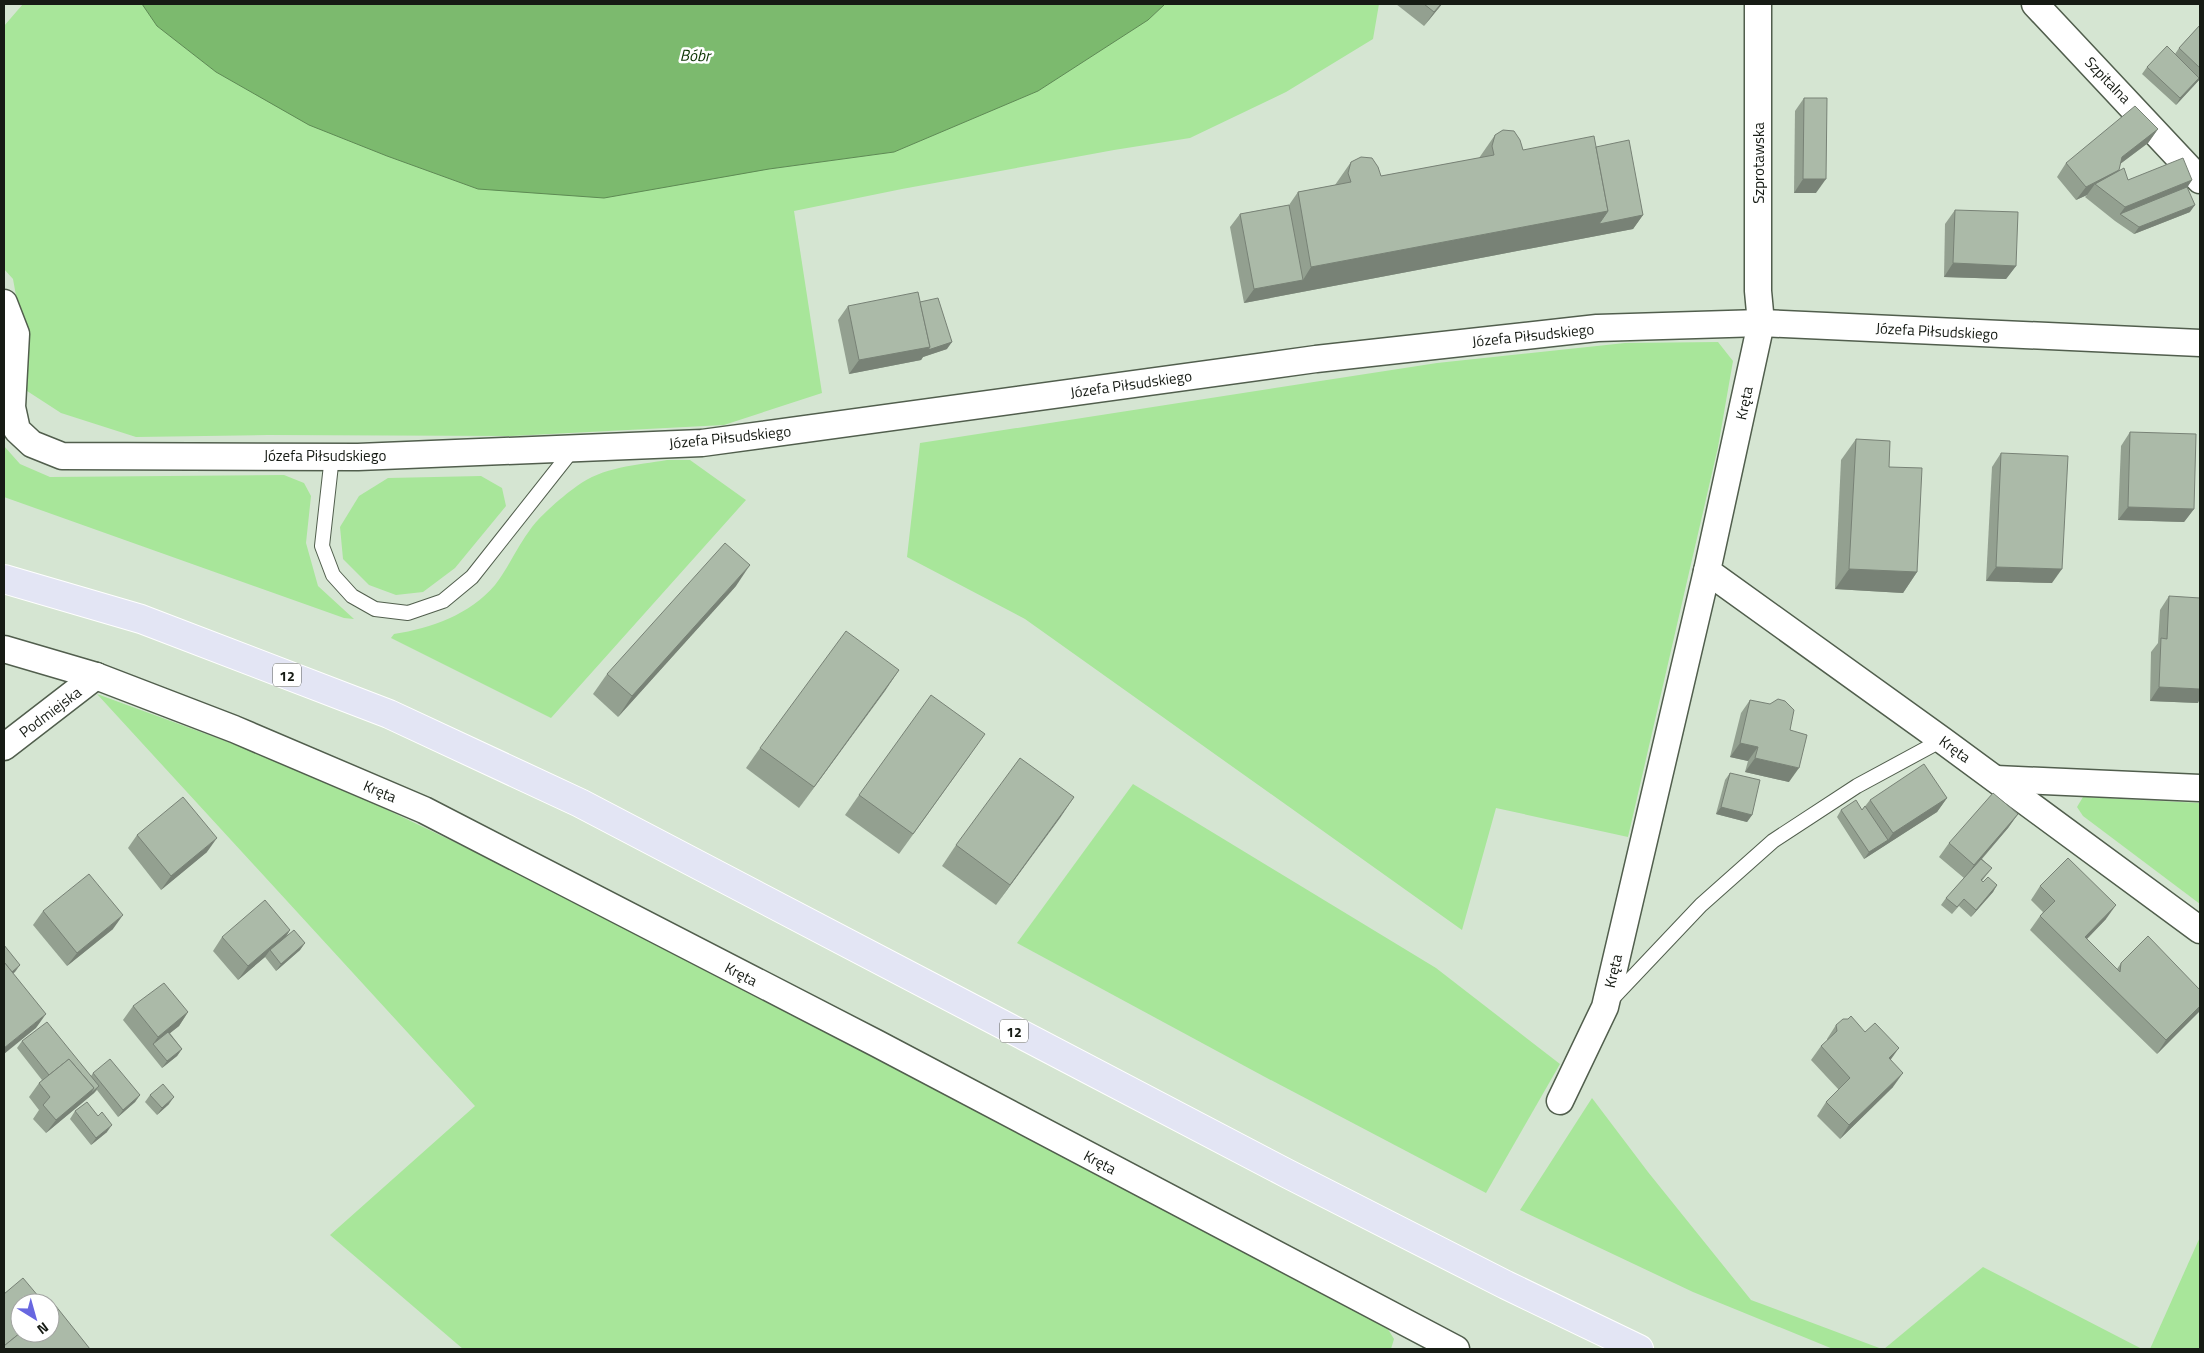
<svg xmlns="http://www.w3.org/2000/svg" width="2204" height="1353" font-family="'Titillium Web',sans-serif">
<rect width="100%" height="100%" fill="#d5e5d2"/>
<g fill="#a8e69a">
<path d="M23,4H142L157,26L216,72L310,125L387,156L478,189L769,169L894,152L1038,91L1148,20L1165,4H1379L1373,39L1286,92L1190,138L1114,150L902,189L794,211L822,393L724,425L512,436L268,435L136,437L61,413L24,389L23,334L13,279L4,269V26Z"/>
<path d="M1718,342L1733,361L1718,447L1628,837L1496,808L1462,930L1025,619L907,557L920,443L1437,363L1625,343Z"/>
<path d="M4,446L20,464L50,477L284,475L304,483L311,496L306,543L318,586L354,619L344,618L4,497Z"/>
<path d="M667,460H690L746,500L551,718L391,638L394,634C432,628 469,615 495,585C509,567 518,545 532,527C542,514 563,496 577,486C602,467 637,465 667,460Z"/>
<path d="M481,476L502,488L506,506L455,568L423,592L396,595L369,585L343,559L340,527L359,496L388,478Z"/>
<path d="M97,694L250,750L371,802L544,885L1386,1326L1394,1339L1391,1349H463L330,1235L475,1106Z"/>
<path d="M1133,784L1436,968L1560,1064L1486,1193L1265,1077L1017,943Z"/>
<path d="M2083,797L2200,803V904L2083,816L2077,807Z"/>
<path d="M1592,1098L1648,1172L1751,1300L1882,1349H1833L1693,1292L1520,1210Z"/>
<path d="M2200,1237V1349H2150Z"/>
<path d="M1983,1267L2142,1349H1884Z"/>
</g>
<path fill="#7cba6e" stroke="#5d8a53" d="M142,4H1165L1148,20L1038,91L894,152L769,169L604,198L478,189L387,156L309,125L216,72L157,26Z"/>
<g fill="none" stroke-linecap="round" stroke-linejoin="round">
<defs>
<g id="lane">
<path d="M332,456L322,546L333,575L352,596L375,609L408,613L443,601L472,577L574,448"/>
<path d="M1611,1000L1701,905L1773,841L1857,786L1942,740"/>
</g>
<g id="street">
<path d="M1758,4V291L1761,323L1707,571L1942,740L2200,930"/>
<path d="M2035,4L2200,180"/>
<path d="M4,303L16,334L12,407L17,430L32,444L62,456L358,457L702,443L1316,359L1597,328L1761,323L2200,343"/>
<path d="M4,649L96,676L234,729L424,810L876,1043L1456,1349"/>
<path d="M4,747L96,676"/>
<path d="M1996,779L2200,788"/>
<path d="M1560,1101L1605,1007L1707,571"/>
</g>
<path id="primary" d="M4,579L141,619L389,714L580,803L1288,1174L1506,1285L1639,1349"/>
</defs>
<use href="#lane" stroke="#515e4d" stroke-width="16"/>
<use href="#street" stroke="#515e4d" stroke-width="29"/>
<use href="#primary" stroke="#fff" stroke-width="30"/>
<use href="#lane" stroke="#fff" stroke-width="14"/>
<use href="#street" stroke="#fff" stroke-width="26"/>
<use href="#primary" stroke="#e3e5f4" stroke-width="28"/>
</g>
<g fill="#93a090">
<path d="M1396,4H1442L1424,26Z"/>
<path d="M2200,25V79L2176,105L2142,74L2147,67L2175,54L2179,48Z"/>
<path d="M1804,98L1816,193H1794L1795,111Z"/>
<path d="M2158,129L2148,143L2120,164L2118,172L2128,180H2192L2187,187L2190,212L2134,234L2115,221L2085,197L2087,195L2076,200L2057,177L2066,163Z"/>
<path d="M1495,135L1523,150L1596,147L1643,215L1633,229L1244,303L1230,227L1240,214L1289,205L1298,192L1335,185L1351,162L1381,176L1479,158Z"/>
<path d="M1955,210L2016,266L2006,279L1944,277L1945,224Z"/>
<path d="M920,302L947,349L923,357L921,360L849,374L838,320L848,306Z"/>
<path d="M2130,432L2194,509L2184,522L2118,520L2121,446Z"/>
<path d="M1856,439L1889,467L1917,572L1903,593L1835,589L1841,460Z"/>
<path d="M2001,453L2052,583L1986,581L1992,467Z"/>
<path d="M736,586L618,717L593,694L607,674Z"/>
<path d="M2169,596L2198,703L2150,701L2151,652L2158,643L2160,610Z"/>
<path d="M899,670L799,808L746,768L760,748Z"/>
<path d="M1750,700L1790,730L1789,782L1745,772L1748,761L1730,757L1741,713Z"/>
<path d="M971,754L899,854L845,815L859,795Z"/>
<path d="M1730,773L1752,815L1747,822L1716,814L1725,780Z"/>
<path d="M1074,797L996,905L942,866L956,845Z"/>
<path d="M1947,798L1937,812L1864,859L1837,817L1841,810H1862L1870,800Z"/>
<path d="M2018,814L2008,828L1982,859L1992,868L1982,881L1983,882L1997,885L1993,892L1971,917L1959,906L1952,914L1941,905L1946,898L1964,878L1939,857L1949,843Z"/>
<path d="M137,835L207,852L161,890L128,848Z"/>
<path d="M2040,886L2106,919L2087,939L2117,969L2121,963L2200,990V1009L2157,1054L2030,930L2040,916L2043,912L2031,900Z"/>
<path d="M43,911L113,929L67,966L33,925Z"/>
<path d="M290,930L286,937L305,943L300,950L276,971L265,957L238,980L213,951L222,937Z"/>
<path d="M133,1006L188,1012L179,1026L170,1033L182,1049L177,1056L162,1068L123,1020Z"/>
<path d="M1836,1025L1891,1059L1893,1087L1840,1139L1817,1116L1826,1102L1839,1090L1811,1060L1821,1046L1827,1041V1039Z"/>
<path d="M22,1041L91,1076L93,1073L140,1095L135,1102L118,1117L97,1090L94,1093L46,1133L33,1119L39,1110L29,1097L39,1083L42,1080L17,1048Z"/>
<path d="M150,1095L169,1104L157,1115L145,1102Z"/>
<path d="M75,1111L107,1132L91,1145L70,1119Z"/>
</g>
<g fill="#788276">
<path d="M1441,4H1442L1424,26L1434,12Z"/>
<path d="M2200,77V79L2176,105L2180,98Z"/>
<path d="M2158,129L2148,143L2112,170L2122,157Z"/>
<path d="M2119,170L2109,184H2095L2087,195L2076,200L2086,187Z"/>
<path d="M1803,179H1826L1816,193H1794Z"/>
<path d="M2192,180L2183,194L2120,214L2125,207Z"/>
<path d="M2195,205L2190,212L2134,234L2139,227Z"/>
<path d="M1608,211L1643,215L1633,229L1244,303L1254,289L1303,280L1311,267Z"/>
<path d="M1953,263L2016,266L2006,279L1944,277Z"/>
<path d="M952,342L947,349L923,357L921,360L849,374L859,360Z"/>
<path d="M2128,507L2194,509L2184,522L2118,520Z"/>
<path d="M750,565L736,586L618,717L632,696Z"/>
<path d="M1996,567L2062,569L2052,583L1986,581Z"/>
<path d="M1849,569L1917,572L1903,593L1835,589Z"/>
<path d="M899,670L885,691L799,808L814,787Z"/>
<path d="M2159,687L2200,689V699L2198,703L2150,701Z"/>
<path d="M1740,743L1758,747L1748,761L1730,757Z"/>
<path d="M1755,758L1799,768L1789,782L1745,772Z"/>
<path d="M1074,797L1060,818L996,905L1010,885Z"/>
<path d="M1947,798L1937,812L1864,859L1869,852L1888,840L1893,833Z"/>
<path d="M1721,807L1752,815L1747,822L1716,814Z"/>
<path d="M2018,814L2008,828L1965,878L1974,865Z"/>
<path d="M217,838L207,852L161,890L171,876Z"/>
<path d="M1997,885L1993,892L1971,917L1976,910Z"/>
<path d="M2116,905L2106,919L2075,951L2085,937Z"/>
<path d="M123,915L113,929L67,966L77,953Z"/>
<path d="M290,930L281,944L270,950L265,957L238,980L248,966Z"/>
<path d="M305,943L300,950L276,971L281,964Z"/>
<path d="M20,965L15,972L4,981V978Z"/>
<path d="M2200,1006V1009L2199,1012L2157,1054L2166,1040Z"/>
<path d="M188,1012L179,1026L155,1045L153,1044L158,1037Z"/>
<path d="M46,1014L36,1028L4,1054V1048Z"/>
<path d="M1899,1048L1889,1062V1058Z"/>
<path d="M182,1049L177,1056L162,1068L167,1061Z"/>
<path d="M1903,1073L1893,1087L1840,1139L1849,1125Z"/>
<path d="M99,1086L94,1093L46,1133L56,1120L94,1088Z"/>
<path d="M140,1095L135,1102L118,1117L123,1110Z"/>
<path d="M174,1097L169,1104L157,1115L162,1108Z"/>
<path d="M112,1125L107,1132L91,1145L96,1138Z"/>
</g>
<g fill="#abbaa8" stroke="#788276">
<path d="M1424,4H1441L1434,12Z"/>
<path d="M2200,25V68L2179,48Z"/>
<path d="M2167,46L2199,78L2180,98L2147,67Z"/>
<path d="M1804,98H1827L1826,179H1803Z"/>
<path d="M2135,106L2158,129L2122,157L2119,170L2086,187L2066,163Z"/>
<path d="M1503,130L1514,131L1520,140L1523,150L1594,136L1608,211L1311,267L1298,192L1351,182L1348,173L1351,162L1361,157L1372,158L1378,167L1381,176L1494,155L1492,146L1495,135Z"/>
<path d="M1629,140L1643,215L1599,224L1608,211L1596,147Z"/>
<path d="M2183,158L2192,180L2125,207L2095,184L2124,168L2128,180Z"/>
<path d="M2187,187L2195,205L2139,227L2120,214Z"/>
<path d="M1289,205L1303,280L1254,289L1240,214Z"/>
<path d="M1955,210L2018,212L2016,266L1953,263Z"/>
<path d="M918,292L930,347L859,360L848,306Z"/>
<path d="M938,298L952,342L928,350L930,347L920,302Z"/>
<path d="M2130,432L2196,434L2194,509L2128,507Z"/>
<path d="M1856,439L1890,441L1889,467L1922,468L1917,572L1849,569Z"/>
<path d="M2001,453L2068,456L2062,569L1996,567Z"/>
<path d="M725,543L750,565L632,696L607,674Z"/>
<path d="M2169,596L2200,598V689L2159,687L2161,638L2167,639Z"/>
<path d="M846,631L899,670L814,787L760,748Z"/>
<path d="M931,695L985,734L913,834L859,795Z"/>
<path d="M1778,699L1785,701L1794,710L1790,730L1807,735L1799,768L1755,758L1758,747L1740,743L1750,700L1770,704Z"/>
<path d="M1020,758L1074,797L1010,885L956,845Z"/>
<path d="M1924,764L1947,798L1893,833L1870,800Z"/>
<path d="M1730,773L1760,780L1752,815L1721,807Z"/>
<path d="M1993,793L2018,814L1974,865L1949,843Z"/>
<path d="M183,797L217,838L171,876L137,835Z"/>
<path d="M1856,800L1862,810L1865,806L1888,840L1869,852L1841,810Z"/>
<path d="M2068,858L2116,905L2085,937L2120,972L2121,963L2148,936L2200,990V1006L2166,1040L2040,916L2055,901L2040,886Z"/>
<path d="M1981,859L1992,868L1981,880L1983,882L1988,877L1997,885L1976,910L1964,899L1957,907L1946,898Z"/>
<path d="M89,874L123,915L77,953L43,911Z"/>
<path d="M265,900L290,930L248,966L222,937Z"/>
<path d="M294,930L305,943L281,964L270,950Z"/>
<path d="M4,945L20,965L12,972L4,962Z"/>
<path d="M4,962L46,1014L4,1048Z"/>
<path d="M164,983L188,1012L158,1037L133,1006Z"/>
<path d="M1851,1016L1865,1032L1875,1023L1899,1048L1889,1058L1903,1073L1849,1125L1826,1102L1850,1078L1821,1046L1837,1031L1836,1025L1843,1019H1848Z"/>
<path d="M47,1022L99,1086L89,1095L94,1088L69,1059L49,1075L22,1041Z"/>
<path d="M168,1032L182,1049L167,1061L153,1044Z"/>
<path d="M69,1059L94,1088L56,1120L43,1105L50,1097L39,1083Z"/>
<path d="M110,1059L140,1095L123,1110L93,1073Z"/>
<path d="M163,1084L174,1097L162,1108L150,1095Z"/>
<path d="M87,1102L98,1116L102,1112L112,1125L96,1138L75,1111Z"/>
<path d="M23,1278L44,1303H20V1333L4,1346V1294Z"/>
<path d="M55,1305L90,1349H4V1346L20,1333H50V1308Z"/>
</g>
<g text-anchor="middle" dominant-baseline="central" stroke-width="5" stroke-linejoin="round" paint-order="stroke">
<g fill="#fff" stroke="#5c5f5a" stroke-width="1">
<rect x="273" y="663.5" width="28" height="23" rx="4"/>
<rect x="1000" y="1019.5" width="28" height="23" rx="4"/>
</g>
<g font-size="14" font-weight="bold" fill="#161b14">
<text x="287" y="675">12</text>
<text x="1014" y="1031">12</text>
</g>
<g font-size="15" fill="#161b14" stroke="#fff">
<text transform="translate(2108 80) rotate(46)">Szpitalna</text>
<text transform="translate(1758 163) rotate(-90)">Szprotawska</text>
<text transform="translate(1937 331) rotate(3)">Józefa Piłsudskiego</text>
<text transform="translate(1533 335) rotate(-6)">Józefa Piłsudskiego</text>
<text transform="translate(1131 384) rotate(-8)">Józefa Piłsudskiego</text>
<text transform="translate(1744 403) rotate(-78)">Kręta</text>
<text transform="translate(730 437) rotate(-6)">Józefa Piłsudskiego</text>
<text x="325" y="455">Józefa Piłsudskiego</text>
<text transform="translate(50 712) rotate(-37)">Podmiejska</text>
<text transform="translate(1955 749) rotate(36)">Kręta</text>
<text transform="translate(380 791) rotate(23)">Kręta</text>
<text transform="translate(1613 971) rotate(-77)">Kręta</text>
<text transform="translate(741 974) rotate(27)">Kręta</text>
<text transform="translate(1100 1162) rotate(28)">Kręta</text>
</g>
<g font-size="16" font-style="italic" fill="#0a3400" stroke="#fff">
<text transform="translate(695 55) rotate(1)">Bóbr</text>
</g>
</g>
<rect width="2204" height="1353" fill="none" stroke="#161b14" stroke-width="10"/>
<g transform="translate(35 1318) rotate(143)"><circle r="24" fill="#ffffff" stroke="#a2a4a1"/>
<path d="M0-4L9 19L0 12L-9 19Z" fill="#6867e0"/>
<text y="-8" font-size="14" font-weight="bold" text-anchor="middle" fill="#161b14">N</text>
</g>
</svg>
